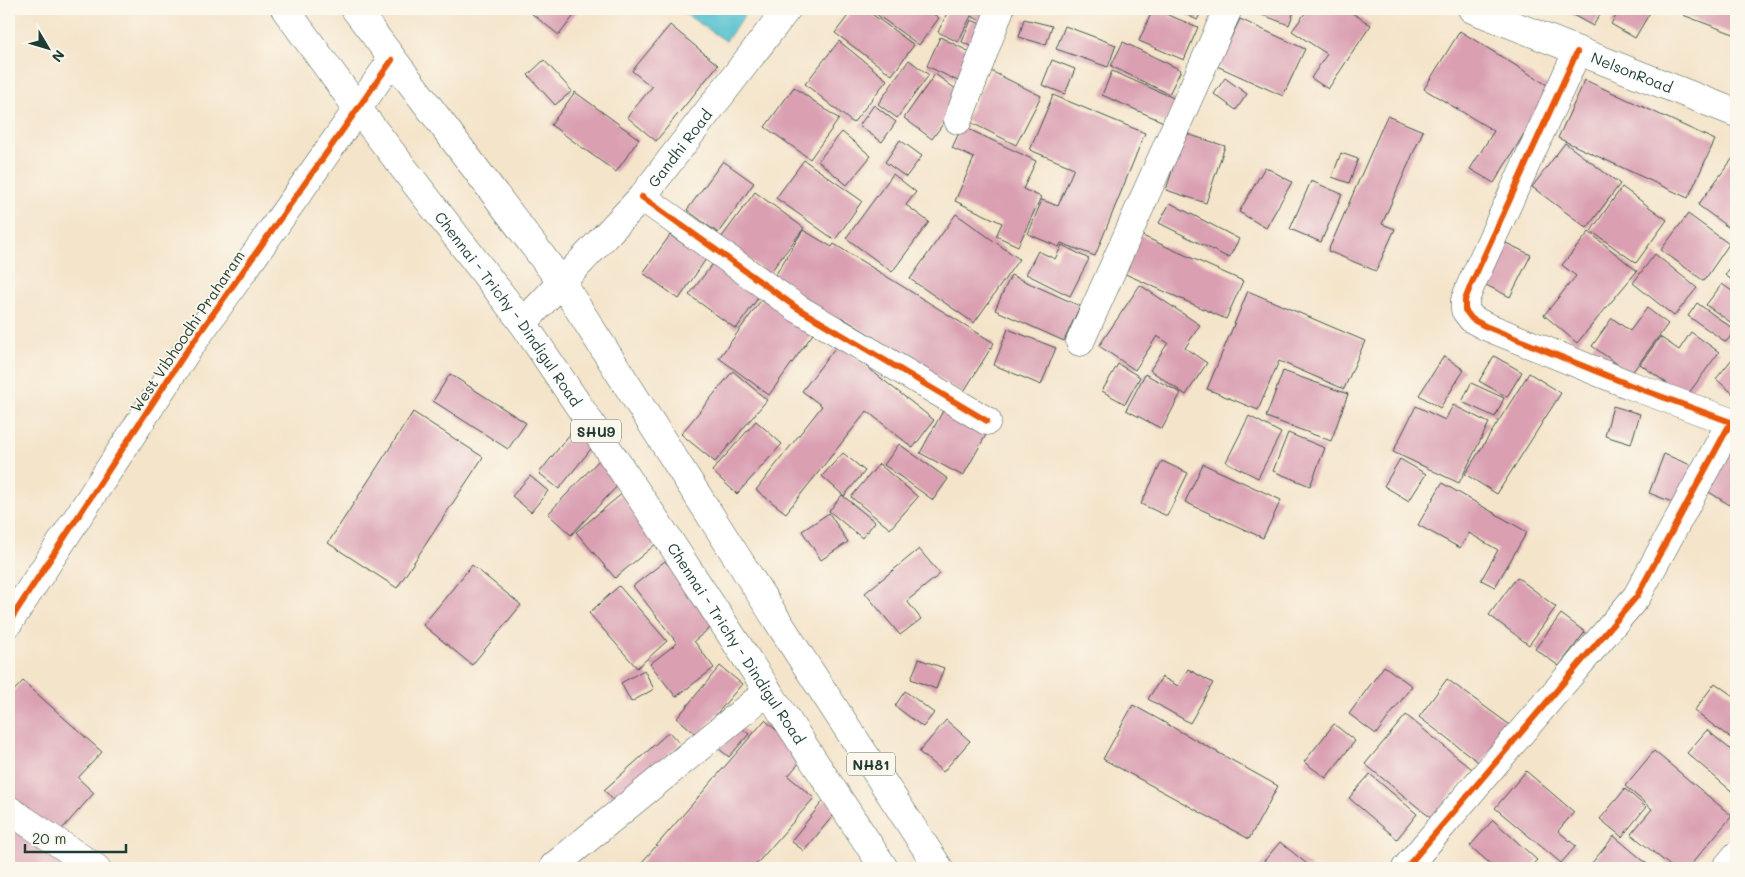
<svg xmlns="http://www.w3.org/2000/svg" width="1745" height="877" font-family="Mali,sans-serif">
<rect width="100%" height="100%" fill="#fbf7ec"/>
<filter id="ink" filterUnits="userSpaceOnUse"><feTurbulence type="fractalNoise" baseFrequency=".02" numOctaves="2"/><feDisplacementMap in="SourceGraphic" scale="10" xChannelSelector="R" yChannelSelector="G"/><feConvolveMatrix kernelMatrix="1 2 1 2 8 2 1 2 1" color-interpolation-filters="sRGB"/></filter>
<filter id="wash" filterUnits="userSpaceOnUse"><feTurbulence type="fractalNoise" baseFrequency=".0096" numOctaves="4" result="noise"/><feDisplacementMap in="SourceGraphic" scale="20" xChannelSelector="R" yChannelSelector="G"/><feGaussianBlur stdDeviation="1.12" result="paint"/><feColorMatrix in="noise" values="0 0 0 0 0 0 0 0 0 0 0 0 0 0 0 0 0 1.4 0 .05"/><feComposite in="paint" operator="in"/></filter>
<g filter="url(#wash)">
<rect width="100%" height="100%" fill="#f4e4ca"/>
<path fill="#55c1cf" stroke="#3a7f82" d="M678,9H749L726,41Z"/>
<g id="blocks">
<g fill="#daa0b2">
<path d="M536,9H579L559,35L532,14Z"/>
<path d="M853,9H865L914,45L892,75L835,33Z"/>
<path d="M869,9H926L939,18L919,45Z"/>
<path d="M949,9H994L987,24L971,16L958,42L938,32Z"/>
<path d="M1153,9L1198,27L1184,60L1139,41Z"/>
<path d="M1176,9H1203L1197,20Z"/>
<path d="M1247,9H1295L1289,25Z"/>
<path d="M1308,9H1346L1371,25L1328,89L1311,78L1327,54L1292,31Z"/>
<path d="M1562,9H1603L1593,26Z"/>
<path d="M1620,9H1652L1635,38L1611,24Z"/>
<path d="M1686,9H1736V35L1683,15Z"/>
<path d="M1024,19L1052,26L1046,45L1019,37Z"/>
<path d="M1240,19L1305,49L1283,96L1217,66Z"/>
<path d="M971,20L989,27L979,50L962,42Z"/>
<path d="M670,25L718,65L656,141L627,117L652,87L632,71Z"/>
<path d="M1065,26L1116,45L1108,67L1056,49Z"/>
<path d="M1460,31L1552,88L1494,183L1470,169L1494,131L1424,89Z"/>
<path d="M940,37L980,57L966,85L927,66Z"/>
<path d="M839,41L887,80L853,123L805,84Z"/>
<path d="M1123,42L1181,70L1169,94L1111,66Z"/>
<path d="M544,60L572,91L555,105L528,75Z"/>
<path d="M909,60L929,75L897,118L878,104Z"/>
<path d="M1052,60L1075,69L1065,94L1042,85Z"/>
<path d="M991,71L1041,96L1016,145L966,120Z"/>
<path d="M1112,71L1176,99L1166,123L1102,95Z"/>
<path d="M935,74L964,95L932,139L904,118Z"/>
<path d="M1225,78L1247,94L1236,110L1214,94Z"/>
<path d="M1585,80L1715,140L1688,198L1558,138Z"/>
<path d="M794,87L839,119L810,159L765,127Z"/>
<path d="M575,92L639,139L616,172L551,125Z"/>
<path d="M1053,95L1145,133L1095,256L1061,243L1059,247L1028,234L1042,200L1058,206L1074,168L1030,150Z"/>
<path d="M874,105L896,122L882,142L859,126Z"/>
<path d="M1387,116L1423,131L1382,224L1395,229L1376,271L1328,251Z"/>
<path d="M962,126L1036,161L1023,189L1041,197L1018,246L996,236L1002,223L955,201L974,158L952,148Z"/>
<path d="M842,132L871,156L847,185L818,161Z"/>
<path d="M1184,133L1225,146L1206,203L1166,190Z"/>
<path d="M900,140L922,156L906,177L885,162Z"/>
<path d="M1565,143L1620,184L1587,228L1532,187Z"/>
<path d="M1341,153L1358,159L1349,183L1332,177Z"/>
<path d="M1736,154V233L1698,205Z"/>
<path d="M804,160L862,201L835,240L776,198Z"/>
<path d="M723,161L754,183L718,233L687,210Z"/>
<path d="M1265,167L1292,182L1266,228L1239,212Z"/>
<path d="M893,174L916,192L906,205L929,222L892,272L846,238Z"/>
<path d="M1311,181L1342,194L1321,242L1290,229Z"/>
<path d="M1622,187L1667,220L1636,263L1591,231Z"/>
<path d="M755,192L804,228L769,274L721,238Z"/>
<path d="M1170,203L1239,239L1229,258L1159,223Z"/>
<path d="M956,214L1019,259L974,323L910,279Z"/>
<path d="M1688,214L1729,244L1704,281L1661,250Z"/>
<path d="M803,230L832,247L834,244L994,343L963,393L841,317L839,320L773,279Z"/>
<path d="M1589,232L1637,271L1577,343L1544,315L1576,276L1562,265Z"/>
<path d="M1138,234L1243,281L1226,319L1121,272Z"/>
<path d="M670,235L706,259L679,299L643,273Z"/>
<path d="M1504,242L1531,255L1510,297L1482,283Z"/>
<path d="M1062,245L1089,259L1070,296L1026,274L1038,251L1055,259Z"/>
<path d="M1655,254L1697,288L1674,316L1633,283Z"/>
<path d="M1736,260V283L1725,275Z"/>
<path d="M714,262L760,295L736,329L689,295Z"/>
<path d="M1011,275L1080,306L1064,341L995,310Z"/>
<path d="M1722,284L1736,294V326L1706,305Z"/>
<path d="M1140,285L1200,325L1185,348L1207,363L1186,395L1150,370L1168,343L1157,336L1135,370L1099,346Z"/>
<path d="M1248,291L1365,341L1344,389L1279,361L1258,410L1207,389Z"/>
<path d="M765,295L815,331L769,395L719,358Z"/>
<path d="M1697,303L1735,330L1726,342L1688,316Z"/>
<path d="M1647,308L1668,324L1631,374L1592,346L1612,318L1630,331Z"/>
<path d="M1008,329L1056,348L1041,385L994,365Z"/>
<path d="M1691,332L1719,352L1686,397L1640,364L1660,337L1679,350Z"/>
<path d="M838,344L934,420L913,448L867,411L786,513L756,490L822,406L802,391Z"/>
<path d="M1736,354V396L1716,379Z"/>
<path d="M1444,356L1464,370L1440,408L1419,395Z"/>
<path d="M1494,356L1522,372L1507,397L1479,381Z"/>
<path d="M1118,364L1140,377L1125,404L1102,391Z"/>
<path d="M733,371L767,400L715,462L681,434Z"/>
<path d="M1283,371L1348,394L1331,441L1266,417Z"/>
<path d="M1529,373L1561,393L1497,494L1465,474Z"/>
<path d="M450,374L526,423L508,449L433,401Z"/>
<path d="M1145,374L1181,393L1162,429L1126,410Z"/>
<path d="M1471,383L1504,398L1495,417L1462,402Z"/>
<path d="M1453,405L1489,423L1459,483L1393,452L1416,406L1445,420Z"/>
<path d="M1613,406L1640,414L1631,444L1605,436Z"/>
<path d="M944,409L987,433L963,476L920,453Z"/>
<path d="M413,412L483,457L397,588L328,543Z"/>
<path d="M1249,416L1281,433L1258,478L1226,462Z"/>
<path d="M756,421L782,444L737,494L712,471Z"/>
<path d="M578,424L598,440L559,489L539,473Z"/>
<path d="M1288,433L1325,448L1310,486L1273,471Z"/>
<path d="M1730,441L1736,445V509L1701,487Z"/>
<path d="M899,444L948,479L933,500L884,465Z"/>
<path d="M843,453L865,471L844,496L822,476Z"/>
<path d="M1664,454L1693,466L1677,504L1649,493Z"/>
<path d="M1400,459L1426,474L1409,501L1384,486Z"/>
<path d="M599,460L622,481L571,535L548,514Z"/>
<path d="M1162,461L1188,473L1167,516L1141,504Z"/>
<path d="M879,464L918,497L890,529L851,497Z"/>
<path d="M1203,464L1281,500L1263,538L1185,502Z"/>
<path d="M530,476L548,491L531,512L512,496Z"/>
<path d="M1442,483L1527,532L1495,587L1481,580L1498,550L1469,533L1460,548L1418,525Z"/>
<path d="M624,492L663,538L615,578L576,532Z"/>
<path d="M842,495L875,522L862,538L829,511Z"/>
<path d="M829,513L848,542L821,560L802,531Z"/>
<path d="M919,549L940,574L907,601L921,619L900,635L865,593Z"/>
<path d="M665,561L715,624L694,641L714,668L676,697L650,664L677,643L633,586Z"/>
<path d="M472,565L521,605L472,665L423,625Z"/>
<path d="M1517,577L1556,607L1529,645L1489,615Z"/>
<path d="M619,586L667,641L637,668L589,613Z"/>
<path d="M1561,614L1585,632L1559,666L1535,649Z"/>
<path d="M919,659L944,668L936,689L911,679Z"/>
<path d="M720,666L742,684L698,736L677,718Z"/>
<path d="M1384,666L1412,686L1376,734L1349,714Z"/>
<path d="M1188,669L1213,683L1190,723L1148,699L1162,677L1178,686Z"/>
<path d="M644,670L654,689L631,702L621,683Z"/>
<path d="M1447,679L1510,725L1481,764L1419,717Z"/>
<path d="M23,681L102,752L78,778L94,793L55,837L9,795V696Z"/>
<path d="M1715,683L1736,698V742L1694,711Z"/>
<path d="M905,691L934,713L923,727L895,706Z"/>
<path d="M1133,705L1278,786L1249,839L1103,759Z"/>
<path d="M1406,715L1472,769L1431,818L1365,764Z"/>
<path d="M765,720L805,756L788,776L814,798L753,868H637Z"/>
<path d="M946,720L970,741L943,772L919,752Z"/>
<path d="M737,724L749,734L729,757L718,748Z"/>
<path d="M1334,724L1355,741L1326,778L1304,762Z"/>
<path d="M1707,730L1736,754V795L1687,753Z"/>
<path d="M669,732L680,744L615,802L604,790Z"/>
<path d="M1654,751L1732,816L1688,868H1673L1631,834L1652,809L1625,786Z"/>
<path d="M1526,771L1574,812L1558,831L1576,846L1561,863L1495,808Z"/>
<path d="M1370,774L1417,814L1397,839L1349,798Z"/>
<path d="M1625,789L1646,807L1622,837L1600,819Z"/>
<path d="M828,795L841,806L804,851L791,841Z"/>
<path d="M1493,820L1537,860L1529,868H1495L1470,846Z"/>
<path d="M9,822L72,868H9Z"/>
<path d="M1614,836L1652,868H1596L1591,864Z"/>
<path d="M1280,842L1312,868H1258Z"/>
</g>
</g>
</g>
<g filter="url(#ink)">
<use href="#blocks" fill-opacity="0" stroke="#3f564a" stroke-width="1"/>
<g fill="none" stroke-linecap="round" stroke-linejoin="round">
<defs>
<g id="minor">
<path id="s1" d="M1472,9L1736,113"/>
<path d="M1577,52L1470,287L1465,300V310L1472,319L1485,326L1630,385L1736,424"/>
<path d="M958,120L1000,9"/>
<path d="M642,197L797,308L987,421"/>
<path d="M1080,342L1228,9"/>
<path d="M9,622L184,355L392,60"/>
<path d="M9,810L96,868"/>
<path d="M554,866L768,691"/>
<path d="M1406,868L1637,596L1731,422"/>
<path d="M1726,868L1736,856"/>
</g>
<g id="secondary">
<path id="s2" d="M523,323L642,197L787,9"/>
</g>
<g id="trunk">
<path id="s3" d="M285,9L358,109L523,323L659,525L884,868"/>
<path d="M355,9L562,283L802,659L939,868"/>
</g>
</defs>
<use href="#minor" stroke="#3f564a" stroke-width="29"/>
<use href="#secondary" stroke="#3f564a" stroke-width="29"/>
<use href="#trunk" stroke="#3f564a" stroke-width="29"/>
<use href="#minor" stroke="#fff" stroke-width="28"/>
<use href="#secondary" stroke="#fff" stroke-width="28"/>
<use href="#trunk" stroke="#fff" stroke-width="28"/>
<defs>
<g id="cycleway">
<path d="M1577,52L1470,287L1465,300V310L1472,319L1485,326L1630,385L1736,424"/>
<path d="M642,197L797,308L987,421"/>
<path d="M9,622L184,355L392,60"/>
<path d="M1406,868L1637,596L1731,422"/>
</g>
</defs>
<use href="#cycleway" stroke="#fbf7ec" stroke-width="9"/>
<use href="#cycleway" stroke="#e8590c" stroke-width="6"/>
</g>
</g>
<g text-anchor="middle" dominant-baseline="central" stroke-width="4" stroke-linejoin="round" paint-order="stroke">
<g fill="#fbf7ec" stroke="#61756b" stroke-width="1">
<rect x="571" y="419.5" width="50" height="23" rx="4"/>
<rect x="847" y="752.5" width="48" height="23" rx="4"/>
</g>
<g font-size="14" font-weight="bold" fill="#1f3d34">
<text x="596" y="431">SHU9</text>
<text x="871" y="764">NH81</text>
</g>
<g font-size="15" fill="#1f3d34" stroke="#fbf7ec">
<text stroke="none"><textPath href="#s1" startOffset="172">NelsonRoad</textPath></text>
<text stroke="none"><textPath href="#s2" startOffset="235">Gandhi Road</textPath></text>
<text stroke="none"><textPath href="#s3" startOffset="374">Chennai - Trichy - Dindigul Road</textPath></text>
<text transform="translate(187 331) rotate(-56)">West Vibhoodhi Praharam</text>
<text stroke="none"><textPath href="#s3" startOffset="779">Chennai - Trichy - Dindigul Road</textPath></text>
</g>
</g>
<rect width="1745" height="877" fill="none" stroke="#fbf7ec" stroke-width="30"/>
<g transform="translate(48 48) rotate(128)" stroke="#fbf7ec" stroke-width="4" paint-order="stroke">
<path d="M0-4L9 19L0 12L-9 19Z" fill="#1f3d34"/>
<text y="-8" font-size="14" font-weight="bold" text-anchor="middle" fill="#1f3d34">N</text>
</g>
<path d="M25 844v8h101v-8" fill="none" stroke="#1f3d34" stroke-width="2.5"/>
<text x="32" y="844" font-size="15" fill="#1f3d34" stroke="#fbf7ec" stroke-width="4" paint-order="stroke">20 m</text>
</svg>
